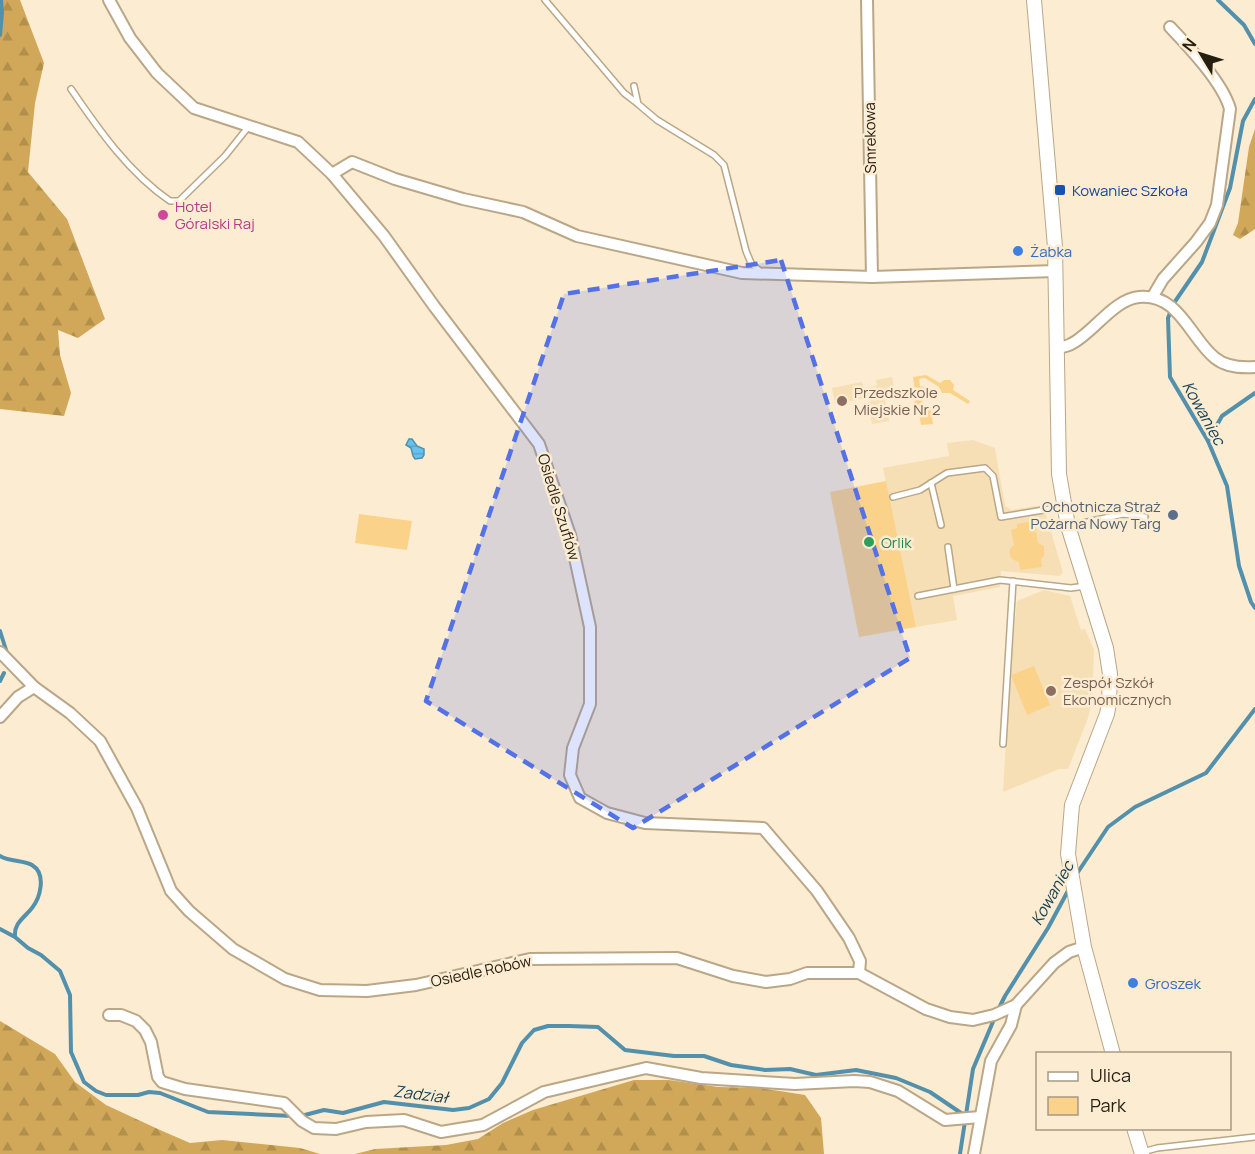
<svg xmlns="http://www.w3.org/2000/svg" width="1255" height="1154" font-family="Manrope,sans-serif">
<defs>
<pattern id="forest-firs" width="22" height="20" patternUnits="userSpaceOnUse" patternTransform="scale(1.5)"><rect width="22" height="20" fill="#d1a759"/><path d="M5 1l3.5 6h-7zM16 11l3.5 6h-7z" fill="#b38f4c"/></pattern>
<pattern id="water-rules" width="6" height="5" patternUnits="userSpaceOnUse" patternTransform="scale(1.5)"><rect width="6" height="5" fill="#67c1ef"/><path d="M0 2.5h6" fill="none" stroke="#59a5cc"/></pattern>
</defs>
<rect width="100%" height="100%" fill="#fcecd1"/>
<g fill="#f6dfb5">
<path d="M892,377L896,398L885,400L889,421L872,424L868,402H871L869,395L866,396V398L835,404L832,388L862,382L864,388L877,386L876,380Z"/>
<path d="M973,440L995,448L1005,506L1012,510L1043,505L1063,572L1060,576L1001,571L1000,587L953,596L957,620L916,627L883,468L949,456L947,443Z"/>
<path d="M1044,590L1070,596L1081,630L1085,629L1094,650L1092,701L1088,718L1068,769H1059L1003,792L1010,672L1017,601Z"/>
</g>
<g fill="url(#forest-firs)">
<path d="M0,0H20L44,63L35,103L28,172L67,219L105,319L78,338L58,330L60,355L71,393L64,416L0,409Z"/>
<path d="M1255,129V229L1240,239L1233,235L1238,223L1249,147Z"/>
<path d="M0,1021L55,1054L75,1082L106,1105L160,1130L190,1143L222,1140L300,1148L320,1154H0Z"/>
<path d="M634,1080H669L718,1087L760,1088L805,1095L821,1118L824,1154H355L375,1149L446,1145L478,1139L503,1123L533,1110Z"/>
</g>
<g fill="#fbd28a">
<path d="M926,375L940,383L944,380H950L954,385L953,390L970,401L968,404L950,393H942L939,387L925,378L919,379L920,386L927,388L928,393L925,399L921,400L925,405L923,411L931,410L933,424L921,425L919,413L914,411L912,407L916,398L913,377Z"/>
<path d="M886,481L916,627L859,637L830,492Z"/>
<path d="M359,514L412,521L407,550L355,543Z"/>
<path d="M1034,521L1038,543L1044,546V556L1041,559L1042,567L1020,570L1019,562C1012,560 1008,556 1010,549L1014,545L1011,530L1017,528V524Z"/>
<path d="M1034,666L1050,705L1027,715L1011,675Z"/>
</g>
<path fill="url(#water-rules)" stroke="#5390ac" stroke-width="1.5" d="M409,439H412L417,446L424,449V455L422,458L415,459L413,456L411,448L406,445Z"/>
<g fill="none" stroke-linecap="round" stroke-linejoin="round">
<g stroke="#5390ac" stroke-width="4">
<path d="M1218,0L1244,25L1255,44"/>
<path d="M0,35L2,13L1,0"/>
<path d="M1255,99L1243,121L1230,188L1202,262L1174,303L1168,318L1170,377L1208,441L1227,486L1239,566L1251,602L1255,608"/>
<path d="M1208,441L1222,416L1255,393"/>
<path d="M0,631L7,653"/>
<path d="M0,681L4,673"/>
<path d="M0,856C10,862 24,860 32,865C47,874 40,898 32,908C24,918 14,923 15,936"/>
<path d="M1076,875L1108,827L1135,807L1206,773L1255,709"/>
<path d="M0,929L15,937L28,948L41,955L60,971L70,995L71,1052L84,1082L96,1091L106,1095H138L149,1092L160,1093L208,1112L293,1116"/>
<path d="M998,1010L1005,996L1048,928L1070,887"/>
<path d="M301,1116L324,1110L343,1113L384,1102L453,1110L469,1108L489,1099L502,1083L522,1043L534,1030L548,1026H569L598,1027L625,1050L674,1056H704L731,1065L765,1070L790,1069L816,1075L856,1070L896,1078L930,1092L964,1115"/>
<path d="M960,1154L973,1069L995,1017"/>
</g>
<defs>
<g id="service">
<path d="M545,0L624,93L637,103"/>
<path d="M634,86L638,104L657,120L714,155L724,165L746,251L751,263L762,273"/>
<path d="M71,89C99,130 129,173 170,201H179L225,156L249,126"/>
<path d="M931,483L941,525"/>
<path d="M893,497L920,490L947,473L985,468L993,476L1001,517L1062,507"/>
<path d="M1070,526L1123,514L1145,517"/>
<path d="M948,547L954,589"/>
<path d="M918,596L1000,580L1071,588L1085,586"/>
<path d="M1003,744L1013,581"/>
<path d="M1143,1152L1157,1148L1255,1137"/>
</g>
<g id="minor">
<path d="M109,0L130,38L157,73L194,108L298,142L332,174L384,236L434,306L539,444L570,535L590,627V704L573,748L570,775L580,798L607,813L645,823L763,828L817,891L849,938L860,961L859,973"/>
<path d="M867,0L872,277"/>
<path d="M332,174L352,162L395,179L463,199L523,212L577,236L742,273L872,277L1056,271"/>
<path d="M1153,296L1163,279L1196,242L1210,223L1217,205L1230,109C1223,83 1189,47 1170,27"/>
<path d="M1058,348C1062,347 1068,346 1071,344C1092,334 1114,299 1139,297C1179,293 1190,338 1215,358C1226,367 1242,368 1255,367"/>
<path d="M0,652L34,687L70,713L100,741L137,808L171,891L189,911L233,949L285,979L320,990L367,991L416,985L530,959L677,958L733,976L766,982L790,979L807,973H859L926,1009L950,1017L973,1020L994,1015L1016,1005L1054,963L1069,952L1084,947"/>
<path d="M0,717L18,697L34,687"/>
<path d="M109,1015H121L136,1021L145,1030L151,1042L158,1077L162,1082L185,1089L284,1103L302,1121L314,1128L336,1129L366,1122L404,1120L441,1132L483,1125L544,1092L646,1068L701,1078L795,1084L854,1081L870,1082L898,1091L945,1120L980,1117"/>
<path d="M974,1154L991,1061L1011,1025L1016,1005"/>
</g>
<g id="tertiary">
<path d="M1034,0L1055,247L1059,474L1068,526L1106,648L1110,674L1109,703L1107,714L1072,805L1068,854L1084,947L1113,1054"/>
<path d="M1134,1128L1142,1154"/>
</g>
</defs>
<use href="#service" stroke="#baa787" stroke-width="8"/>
<use href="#minor" stroke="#baa787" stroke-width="14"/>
<use href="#tertiary" stroke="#baa787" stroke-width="16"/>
<use href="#service" stroke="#fff" stroke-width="5"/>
<use href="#minor" stroke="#fff" stroke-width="10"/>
<use href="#tertiary" stroke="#fff" stroke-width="14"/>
</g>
<path fill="#5471e6" fill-opacity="0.2" stroke="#5471e6" stroke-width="4.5" stroke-dasharray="12 8" stroke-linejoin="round" d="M781,260L910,658L633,828L426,701L564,294Z"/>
<rect fill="#1a4fb4" stroke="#fcecd1" stroke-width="2" x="1054" y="184" width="12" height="12" rx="3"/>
<circle fill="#d1479c" stroke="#fcecd1" stroke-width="2" cx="163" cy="215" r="6"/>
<g fill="#3f7fe0" stroke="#fcecd1" stroke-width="2">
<circle cx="1018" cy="251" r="6"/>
<circle cx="1133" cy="983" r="6"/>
</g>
<g fill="#8d6e63" stroke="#fcecd1" stroke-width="2">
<circle cx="842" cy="401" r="6"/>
<circle cx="1051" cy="691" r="6"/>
</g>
<circle fill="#5c6f8a" stroke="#fcecd1" stroke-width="2" cx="1173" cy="515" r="6"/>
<circle fill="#2e9e5b" stroke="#fcecd1" stroke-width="2" cx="869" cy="542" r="6"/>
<g text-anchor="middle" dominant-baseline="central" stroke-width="5" stroke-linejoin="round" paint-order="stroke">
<g font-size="15" fill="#241d10" stroke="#fcecd1">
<text transform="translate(870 138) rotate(-91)">Smrekowa</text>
<text transform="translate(559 507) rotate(73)">Osiedle Szuflów</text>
<text transform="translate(481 971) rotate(-12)">Osiedle Robów</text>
</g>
<g font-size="15" fill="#164399" stroke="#fcecd1" text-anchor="start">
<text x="1072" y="190">Kowaniec Szkoła</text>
</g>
<g font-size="15" fill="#b23c85" stroke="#fcecd1" text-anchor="start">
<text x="175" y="206">Hotel<tspan x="175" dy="17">Góralski Raj</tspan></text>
</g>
<g font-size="15" fill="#366cbe" stroke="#fcecd1" text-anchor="start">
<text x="1030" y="251">Żabka</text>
<text x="1145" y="983">Groszek</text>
</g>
<g font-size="15" fill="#785e54" stroke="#fcecd1" text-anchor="start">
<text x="854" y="392">Przedszkole<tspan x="854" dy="17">Miejskie Nr 2</tspan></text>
<text x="1063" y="682">Zespół Szkół<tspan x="1063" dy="17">Ekonomicznych</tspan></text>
</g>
<g font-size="15" fill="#4e5e75" stroke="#fcecd1" text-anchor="end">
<text x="1161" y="506">Ochotnicza Straż<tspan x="1161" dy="17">Pożarna Nowy Targ</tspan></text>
</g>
<g font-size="15" fill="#27864d" stroke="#fcecd1" text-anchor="start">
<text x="881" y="542">Orlik</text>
</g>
<g font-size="16" font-style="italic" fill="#1a4155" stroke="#fcecd1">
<text transform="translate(1204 413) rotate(61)">Kowaniec</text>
<text transform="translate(1052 893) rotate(-61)">Kowaniec</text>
<text transform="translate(421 1094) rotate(7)">Zadział</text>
</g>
</g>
<rect x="1036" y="1052" width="195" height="78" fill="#fcecd1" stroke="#a69984" stroke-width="1.5"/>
<rect x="1048" y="1072" width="30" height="9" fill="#ffffff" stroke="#a69984" stroke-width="1.5"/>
<text x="1090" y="1082" font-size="18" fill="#241d10">Ulica</text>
<rect x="1048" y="1097" width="30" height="18" fill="#fbd28a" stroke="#a69984" stroke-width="1.5"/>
<text x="1090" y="1112" font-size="18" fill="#241d10">Park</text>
<g transform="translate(1201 54) rotate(308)" stroke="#fcecd1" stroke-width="4.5" paint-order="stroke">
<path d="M0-4.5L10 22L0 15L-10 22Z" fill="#241d10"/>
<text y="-9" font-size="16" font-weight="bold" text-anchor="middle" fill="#241d10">N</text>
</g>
</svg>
